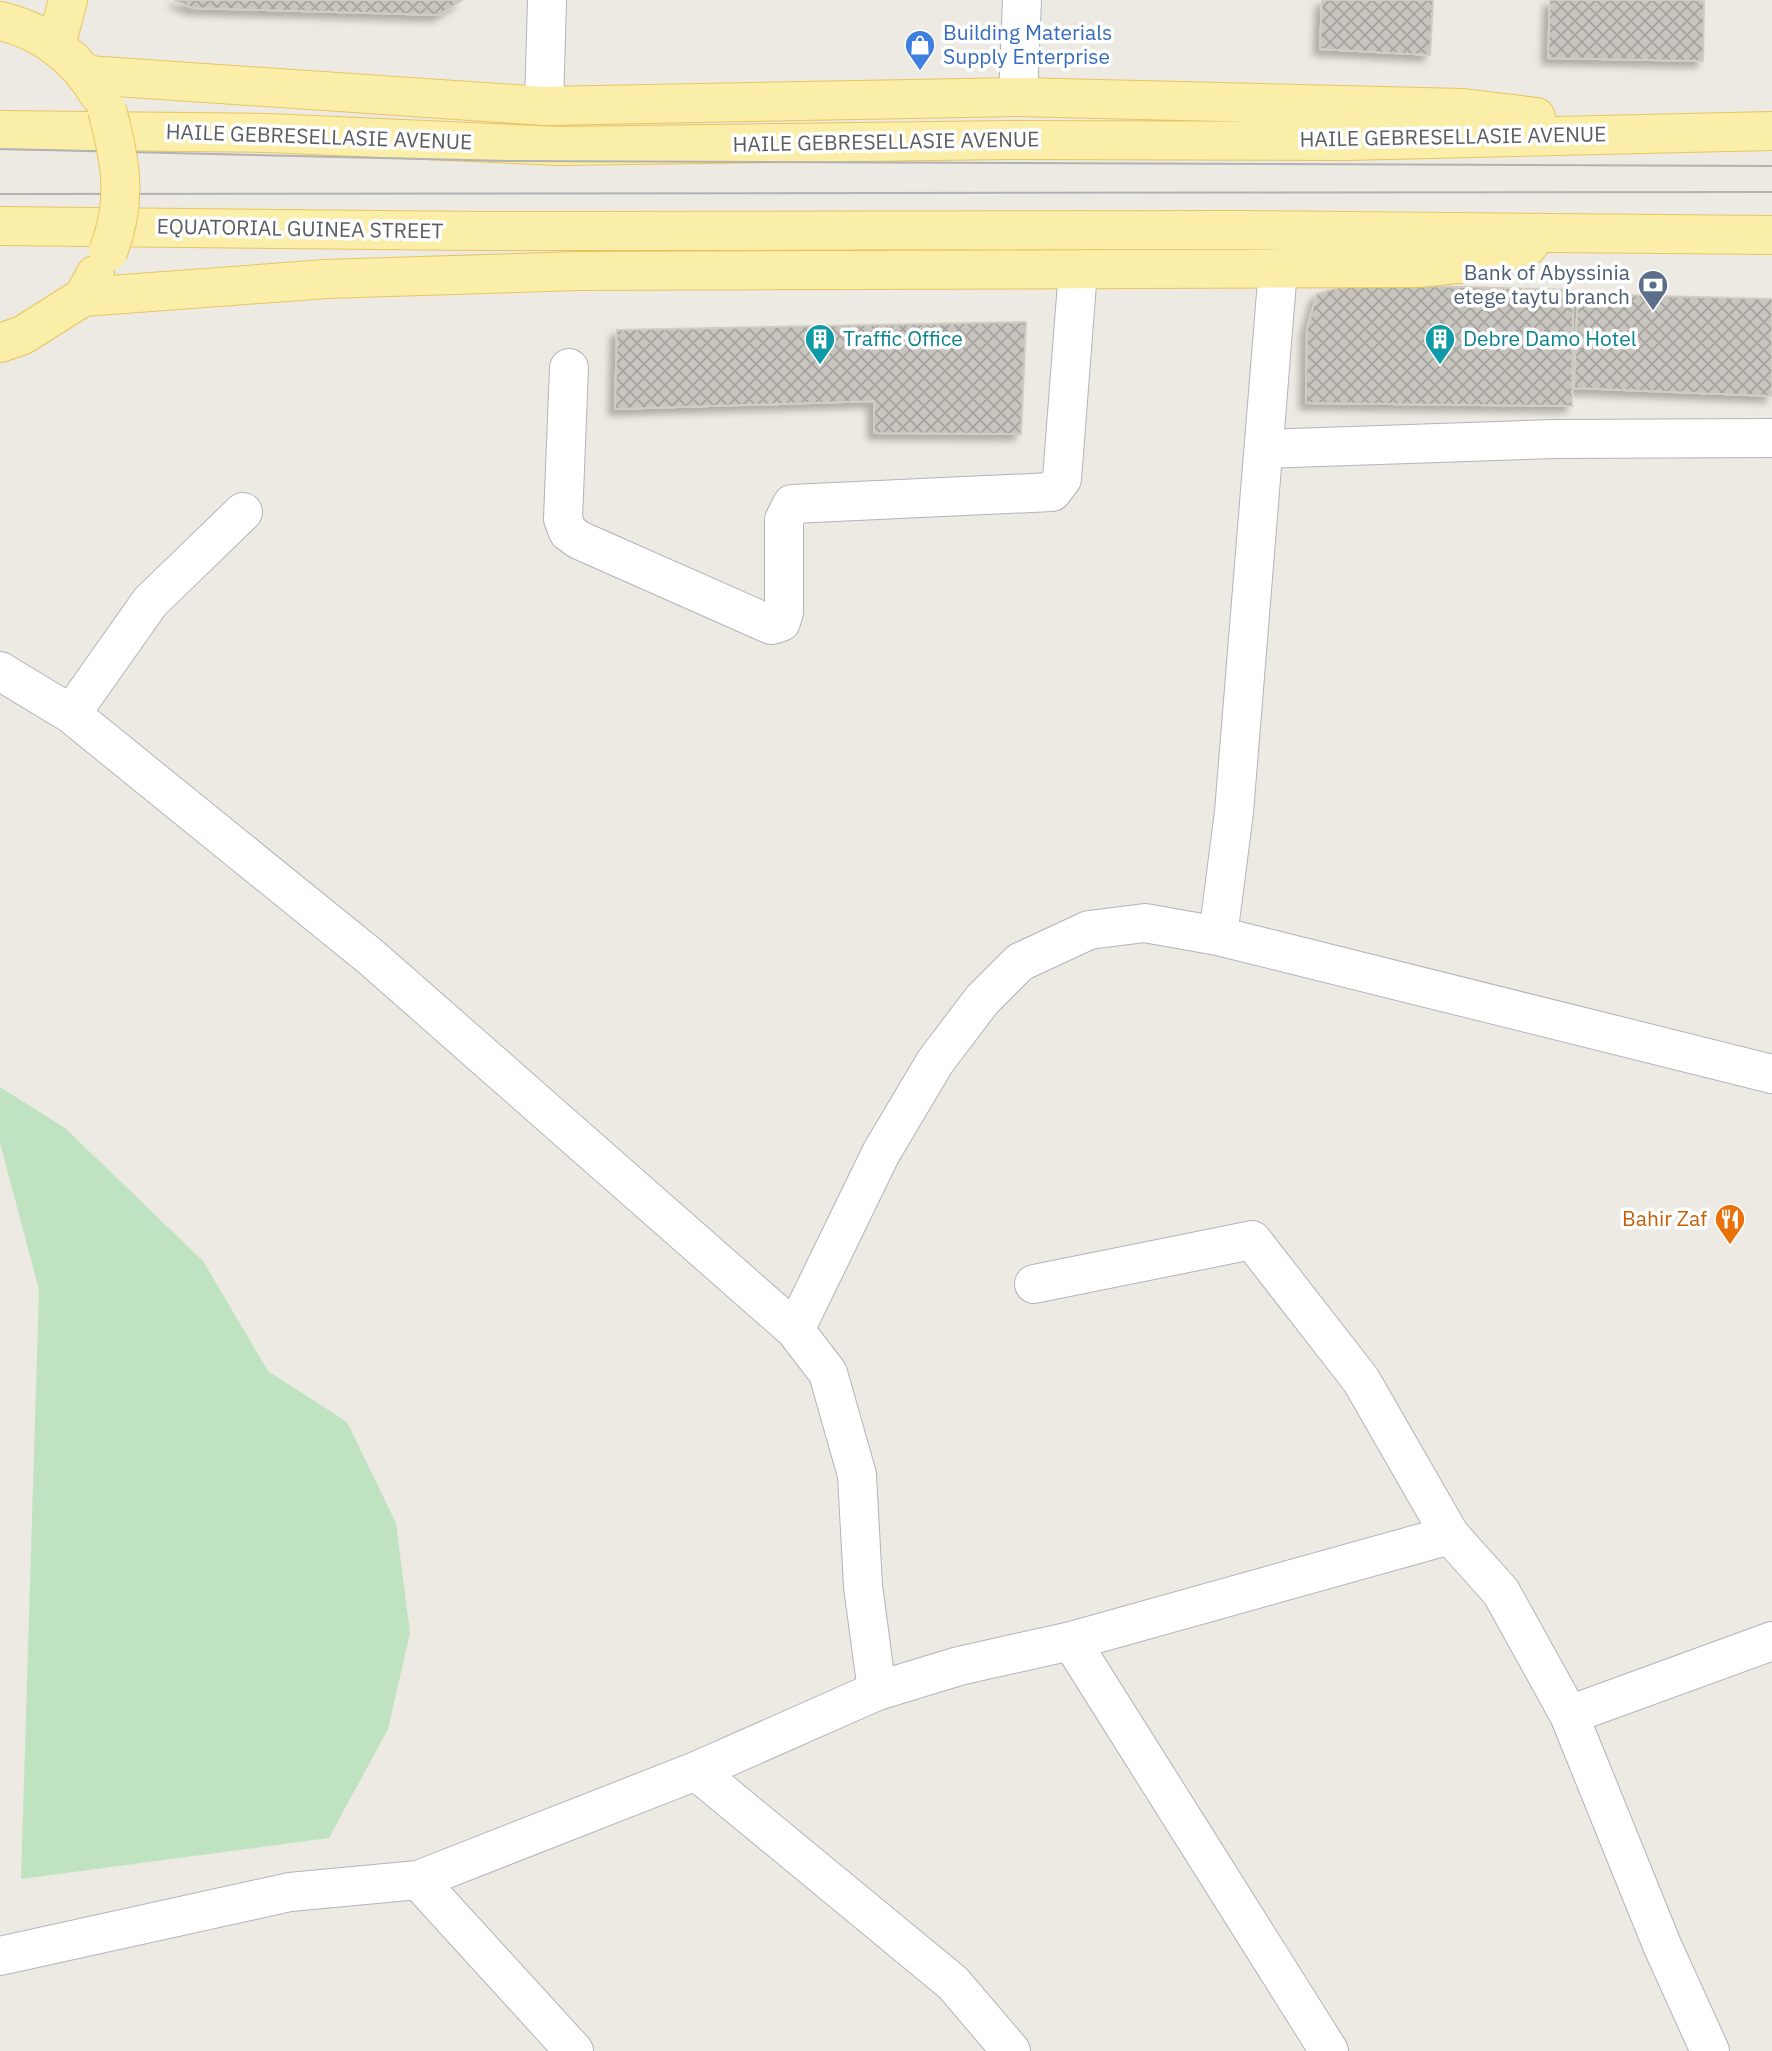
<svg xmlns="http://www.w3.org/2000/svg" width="1772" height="2051" viewBox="0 0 1772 2051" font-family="'IBM Plex Sans',sans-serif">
<defs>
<pattern id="building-cross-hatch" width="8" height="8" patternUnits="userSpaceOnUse" patternTransform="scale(1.75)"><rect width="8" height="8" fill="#c8c5bf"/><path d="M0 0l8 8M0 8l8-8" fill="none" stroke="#a5a39f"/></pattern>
<filter id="shadow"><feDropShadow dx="-6" dy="6" stdDeviation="3.5" flood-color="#0004"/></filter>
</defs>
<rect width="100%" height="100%" fill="#eceae2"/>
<path fill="#bfe3c0" d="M0,1087L65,1128L203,1261L268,1371L347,1422L396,1523L410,1633L388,1729L329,1838L21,1879L39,1290L0,1143Z"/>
<path fill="url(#building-cross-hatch)" stroke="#d1ccc1" stroke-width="2" filter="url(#shadow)" d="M174,0H462L439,15L193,8Z
M1322,0H1433L1430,55L1320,49Z
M1550,0H1704L1703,61L1548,58Z
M1352,284L1573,290L1572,406L1306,403L1307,329L1317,294Z
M1578,294L1772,299V396L1574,388Z
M1026,322L1021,434L874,433V401L615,409L617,330Z"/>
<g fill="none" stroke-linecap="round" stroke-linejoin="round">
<g stroke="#b2b4b9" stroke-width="40">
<path id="minor" d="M1018,97L1022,0
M544,106L547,0
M569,368L563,519L568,532L579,540L771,625L781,622L784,612V520L792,504L1052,492L1062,479L1078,270
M1264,449L1554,439L1772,438
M0,671L71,714L372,958L795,1330L828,1373L857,1475L863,1586L877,1691
M71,714L150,602L243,512
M1218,936L1234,812L1278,269
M1034,1284L1252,1240L1361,1380L1450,1535L1501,1592L1569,1715L1662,1945L1710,2051
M795,1330L881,1153L935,1062L982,1000L1020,962L1089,930L1145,923L1218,936L1772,1074
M1071,1641L1329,2051
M1569,1715L1772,1641
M696,1771L953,1983L1011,2051
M418,1880L574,2051
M0,1956L290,1892L418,1880L696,1771L877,1691L959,1666L1071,1641L1450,1535"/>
</g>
<g stroke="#e9c45e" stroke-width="40">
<path id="major" d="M0,21C42,30 78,58 99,95
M56,45L68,0
M87,75L544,106L1018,97L1463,108L1536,117
M0,130L268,133L559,146L1010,140L1345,141L1772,131
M0,226L482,231L1240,230L1772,235
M83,297L326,279L577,271L1419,268L1466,263L1529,245
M0,343L23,335L83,297L95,275"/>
</g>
<use href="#minor" stroke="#fff" stroke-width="38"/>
<use href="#major" stroke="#faeea9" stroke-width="38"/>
<path stroke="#b1b2b2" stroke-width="2" d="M0,149L508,161L1772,166
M0,194L1772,192"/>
<g stroke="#e9c45e" stroke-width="40" stroke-linecap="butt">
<path id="major-bridge" d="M107,110C121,162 128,201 108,252"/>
</g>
<use href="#major-bridge" stroke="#faeea9" stroke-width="38"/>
</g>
<defs>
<g id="shop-pin" transform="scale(1.575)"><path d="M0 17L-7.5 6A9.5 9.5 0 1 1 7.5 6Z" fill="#3f7fe0" stroke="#fff"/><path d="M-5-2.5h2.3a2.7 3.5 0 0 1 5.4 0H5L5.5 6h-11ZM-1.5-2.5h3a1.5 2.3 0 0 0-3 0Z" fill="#fff"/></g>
<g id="bank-pin" transform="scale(1.575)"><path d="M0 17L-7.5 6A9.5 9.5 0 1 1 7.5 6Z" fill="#5c6f8a" stroke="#fff"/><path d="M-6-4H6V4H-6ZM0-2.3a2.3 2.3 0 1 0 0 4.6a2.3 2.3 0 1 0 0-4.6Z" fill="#fff"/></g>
<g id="building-pin" transform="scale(1.575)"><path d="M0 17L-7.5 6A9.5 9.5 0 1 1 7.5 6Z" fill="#0f9aa8" stroke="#fff"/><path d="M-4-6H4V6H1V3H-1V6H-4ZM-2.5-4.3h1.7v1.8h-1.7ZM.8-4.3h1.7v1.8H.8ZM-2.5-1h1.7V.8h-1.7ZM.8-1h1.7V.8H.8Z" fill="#fff"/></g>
<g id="restaurant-pin" transform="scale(1.575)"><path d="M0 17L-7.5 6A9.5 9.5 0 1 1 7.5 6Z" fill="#e8710a" stroke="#fff"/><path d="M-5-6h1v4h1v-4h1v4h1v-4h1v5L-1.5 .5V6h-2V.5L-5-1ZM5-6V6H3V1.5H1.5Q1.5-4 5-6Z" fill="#fff"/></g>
</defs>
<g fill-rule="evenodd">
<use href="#shop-pin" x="920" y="45"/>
<use href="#bank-pin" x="1653" y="285"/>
<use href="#building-pin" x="820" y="339"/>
<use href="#building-pin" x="1440" y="339"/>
<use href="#restaurant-pin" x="1730" y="1219"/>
</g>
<g text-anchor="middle" stroke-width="7" stroke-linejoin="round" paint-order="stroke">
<g font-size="21" fill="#366cbe" stroke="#fff" text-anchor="start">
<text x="943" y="40">Building Materials<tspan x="943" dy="24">Supply Enterprise</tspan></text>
</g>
<g font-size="21" fill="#5a5e62" stroke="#fff">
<text transform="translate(319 137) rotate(2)" y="7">HAILE GEBRESELLASIE AVENUE</text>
<text transform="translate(1453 137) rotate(-1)" y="7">HAILE GEBRESELLASIE AVENUE</text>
<text transform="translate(886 142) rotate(-1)" y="7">HAILE GEBRESELLASIE AVENUE</text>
<text transform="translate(300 229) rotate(1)" y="7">EQUATORIAL GUINEA STREET</text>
</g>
<g font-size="21" fill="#4e5e75" stroke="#fff" text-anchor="end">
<text x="1630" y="280">Bank of Abyssinia<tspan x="1630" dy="24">etege taytu branch</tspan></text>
</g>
<g font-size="21" fill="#0d838f" stroke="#fff" text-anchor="start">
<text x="843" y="346">Traffic Office</text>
<text x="1463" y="346">Debre Damo Hotel</text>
</g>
<g font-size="21" fill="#c56008" stroke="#fff" text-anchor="end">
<text x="1707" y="1226">Bahir Zaf</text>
</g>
</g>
</svg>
